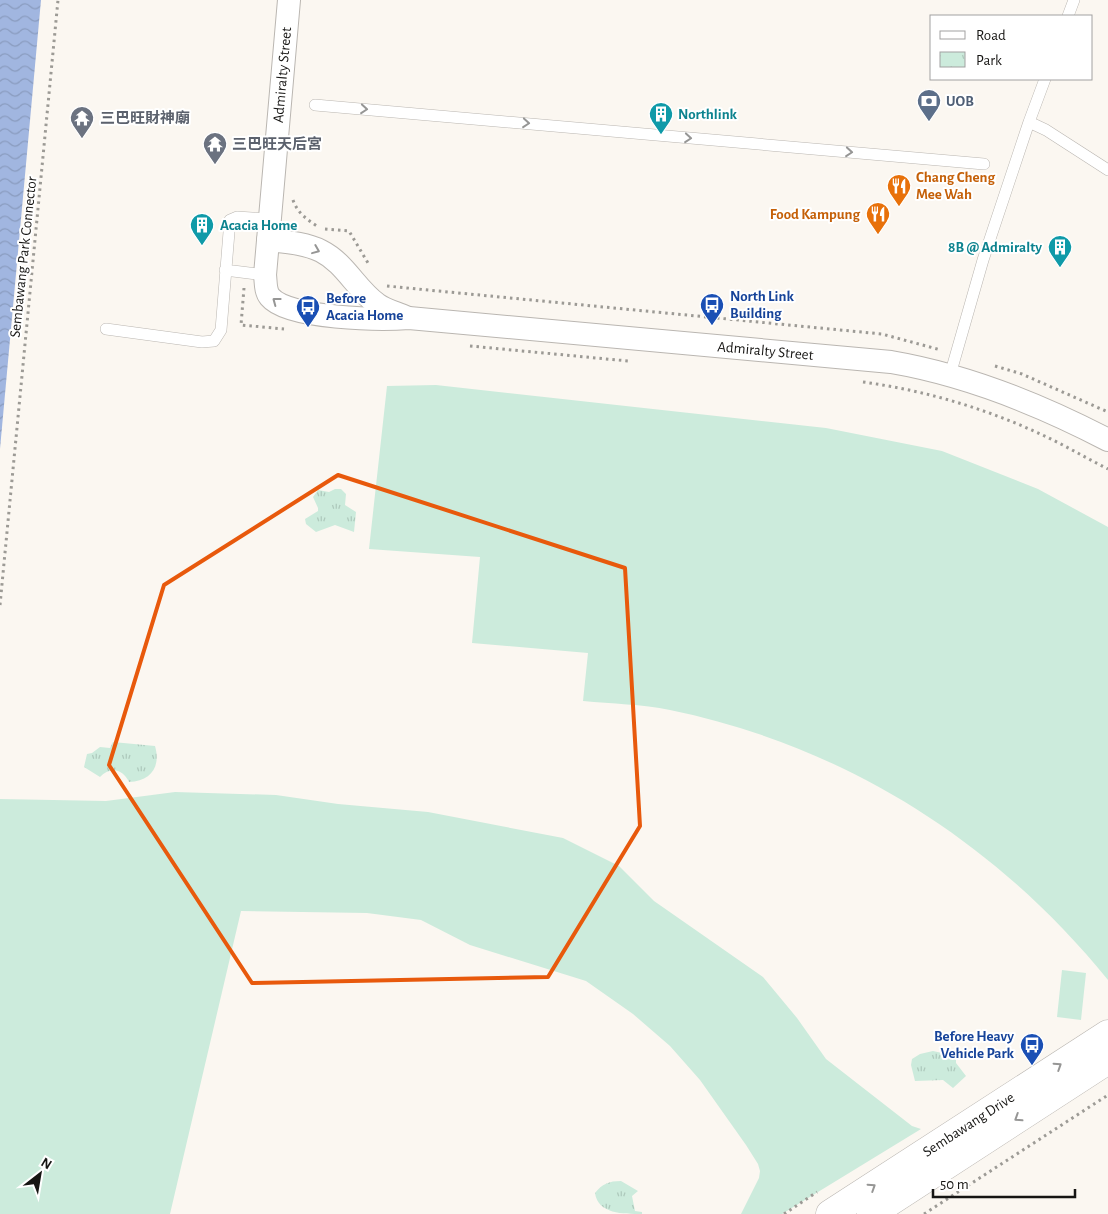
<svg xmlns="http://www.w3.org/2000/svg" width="1108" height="1214" viewBox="0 0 1108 1214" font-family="'Alegreya Sans','Noto Sans SC',sans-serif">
<defs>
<pattern id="park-tufts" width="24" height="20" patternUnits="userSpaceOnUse" patternTransform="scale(1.25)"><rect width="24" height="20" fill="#ccebdc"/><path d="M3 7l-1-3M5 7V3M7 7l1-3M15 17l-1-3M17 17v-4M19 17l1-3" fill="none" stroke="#aec9bc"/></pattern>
<pattern id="water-waves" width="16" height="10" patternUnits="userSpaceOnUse" patternTransform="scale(1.25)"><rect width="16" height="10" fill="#a1b6e0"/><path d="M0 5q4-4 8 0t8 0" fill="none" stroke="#8a9cbf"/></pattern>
</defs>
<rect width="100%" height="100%" fill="#fbf7f1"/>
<path fill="#ccebdc" d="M436,385L826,428L942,451L1038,489L1108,527V980C996,842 845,746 670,710C642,704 612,704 583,701L588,653L472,643L480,557L369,549L387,386Z
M175,792L276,795L338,804L428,812L563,838L619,866L654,901L763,977L797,1018L826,1059L912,1126L921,1129L782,1214H741L759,1178L760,1171L758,1164L746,1145L700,1080L670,1046L633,1014L586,981L470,945L421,920L367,913L241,911L170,1214H0V799L106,801Z
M1062,970L1086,973L1081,1020L1057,1017Z"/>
<path fill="url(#park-tufts)" d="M335,489H341L346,494L345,505L356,512L354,532L335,525L316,532L306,524L305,519L318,511V508L313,497L318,490L329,492Z
M113,742L155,746C161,767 151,781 129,782C123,769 110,766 100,777L84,767L87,754L92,753L100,747L110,748Z
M933,1051L956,1056V1063L966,1076L953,1088L943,1080L915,1081L911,1065L912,1059L920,1054Z
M621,1181L638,1191L632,1196L635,1211L642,1212V1214C623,1214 598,1214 595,1193C602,1184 609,1181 621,1181Z"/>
<path fill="url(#water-waves)" d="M0,0H41L0,449Z"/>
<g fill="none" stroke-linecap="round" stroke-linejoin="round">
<g stroke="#bab6b1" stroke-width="12">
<path id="service" d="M1068,16L1074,0
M315,105L984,164
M1029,122L1045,79
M225,270L265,275
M106,329L202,342L214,341L221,330L230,220L237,217L270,219
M950,375L983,260L1029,122L1046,130L1108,170"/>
</g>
<g stroke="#bab6b1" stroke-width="24">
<g id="minor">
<path id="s1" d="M289,0L265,275C266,282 265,291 270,297C288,319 381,320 409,318L891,362C967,375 1039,404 1108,440"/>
<path d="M268,240C286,242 305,243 321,251C345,263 356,289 377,304C385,310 397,313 406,317"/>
</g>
</g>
<g stroke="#bab6b1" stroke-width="29">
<g id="secondary">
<path id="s2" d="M830,1214L1108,1034"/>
<path d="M871,1214L1108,1060"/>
</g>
</g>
<path stroke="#9c9a95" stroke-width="3" stroke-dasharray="2.5 4" stroke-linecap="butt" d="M293,200C297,212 306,219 317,226
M325,229L349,231L368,263
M387,286L882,334L941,350
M244,288L241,325L284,329
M470,346L628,361
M995,366L1022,374L1108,412
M863,382C922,390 981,407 1036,432C1061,443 1084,457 1108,469
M0,605L58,0
M784,1214L817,1192
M924,1214L1108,1095"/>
<use href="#service" stroke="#fff" stroke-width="11"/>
<use href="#minor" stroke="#fff" stroke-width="22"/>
<use href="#secondary" stroke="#fff" stroke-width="28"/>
</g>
<defs><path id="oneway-chevron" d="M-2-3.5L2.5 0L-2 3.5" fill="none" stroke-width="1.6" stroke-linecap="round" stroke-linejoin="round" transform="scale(1.25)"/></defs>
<g stroke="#969695">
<use href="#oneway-chevron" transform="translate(364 109) rotate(5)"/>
<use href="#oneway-chevron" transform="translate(526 123) rotate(5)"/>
<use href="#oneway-chevron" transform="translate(688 138) rotate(5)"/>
<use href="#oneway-chevron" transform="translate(849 152) rotate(5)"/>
<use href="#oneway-chevron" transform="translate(316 250) rotate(22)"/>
<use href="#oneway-chevron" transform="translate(276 301) rotate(-143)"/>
<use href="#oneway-chevron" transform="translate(1058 1066) rotate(-33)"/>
<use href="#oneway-chevron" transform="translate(1018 1118) rotate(147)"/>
<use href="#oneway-chevron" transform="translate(872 1187) rotate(-33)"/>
</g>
<path fill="none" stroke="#e8590c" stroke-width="4" stroke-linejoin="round" d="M338,475L625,568L640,826L548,977L252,983L109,765L164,585Z"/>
<defs>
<g id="bank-pin" transform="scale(1.25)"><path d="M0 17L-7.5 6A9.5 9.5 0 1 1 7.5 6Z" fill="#5c6f8a" stroke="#fff"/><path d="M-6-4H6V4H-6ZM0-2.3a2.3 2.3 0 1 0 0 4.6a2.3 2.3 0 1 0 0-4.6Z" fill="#fff"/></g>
<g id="building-pin" transform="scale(1.25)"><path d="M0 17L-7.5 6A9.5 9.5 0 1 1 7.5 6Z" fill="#0f9aa8" stroke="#fff"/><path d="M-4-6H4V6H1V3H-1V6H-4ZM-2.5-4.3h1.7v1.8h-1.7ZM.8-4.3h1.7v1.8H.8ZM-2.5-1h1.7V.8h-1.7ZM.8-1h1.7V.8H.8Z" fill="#fff"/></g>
<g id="temple-pin" transform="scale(1.25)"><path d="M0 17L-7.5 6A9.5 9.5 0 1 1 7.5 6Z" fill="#6b7280" stroke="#fff"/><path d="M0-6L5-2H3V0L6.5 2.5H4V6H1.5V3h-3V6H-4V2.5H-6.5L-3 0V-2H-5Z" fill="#fff"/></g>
<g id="restaurant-pin" transform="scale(1.25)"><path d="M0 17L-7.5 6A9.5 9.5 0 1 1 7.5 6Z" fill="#e8710a" stroke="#fff"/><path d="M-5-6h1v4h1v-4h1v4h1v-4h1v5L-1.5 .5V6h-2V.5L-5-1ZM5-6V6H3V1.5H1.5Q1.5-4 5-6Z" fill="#fff"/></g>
<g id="bus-pin" transform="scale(1.25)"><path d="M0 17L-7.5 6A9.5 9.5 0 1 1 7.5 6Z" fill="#1a4fb4" stroke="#fff"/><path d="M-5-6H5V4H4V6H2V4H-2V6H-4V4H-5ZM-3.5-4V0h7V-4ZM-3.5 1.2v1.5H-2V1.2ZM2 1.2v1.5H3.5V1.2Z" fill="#fff"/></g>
</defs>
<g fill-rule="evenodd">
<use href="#bank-pin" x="929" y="101"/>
<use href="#building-pin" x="661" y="114"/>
<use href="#temple-pin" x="82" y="118"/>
<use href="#temple-pin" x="215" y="144"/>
<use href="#restaurant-pin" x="899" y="186"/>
<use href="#restaurant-pin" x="878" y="214"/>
<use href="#building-pin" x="202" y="225"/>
<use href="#building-pin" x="1060" y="247"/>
<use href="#bus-pin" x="712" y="305"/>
<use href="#bus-pin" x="308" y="307"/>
<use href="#bus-pin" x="1032" y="1045"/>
</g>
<g text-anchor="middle" stroke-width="4" stroke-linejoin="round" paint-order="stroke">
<g font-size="15" fill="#161513" stroke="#fff">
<text transform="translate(282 75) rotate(-85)" y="5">Admiralty Street</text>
<text transform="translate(23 257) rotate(-84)" y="5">Sembawang Park Connector</text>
<text dy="5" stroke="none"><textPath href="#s1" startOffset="800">Admiralty Street</textPath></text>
<text dy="5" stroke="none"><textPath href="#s2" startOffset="165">Sembawang Drive</textPath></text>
</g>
<g font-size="15" font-weight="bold" fill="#4e5e75" stroke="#fff" text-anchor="start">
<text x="946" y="106">UOB</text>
</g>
<g font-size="15" font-weight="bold" fill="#0d838f" stroke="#fff" text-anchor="start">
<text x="678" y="119">Northlink</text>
<text x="220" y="230">Acacia Home</text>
<text x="1042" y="252" text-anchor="end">8B @ Admiralty</text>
</g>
<g font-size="15" font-weight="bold" fill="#5b616d" stroke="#fff" text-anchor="start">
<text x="100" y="123">三巴旺財神廟</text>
<text x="232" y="149">三巴旺天后宮</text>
</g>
<g font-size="15" font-weight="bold" fill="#c56008" stroke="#fff" text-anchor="start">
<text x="916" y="182">Chang Cheng<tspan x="916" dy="17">Mee Wah</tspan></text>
<text x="860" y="219" text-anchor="end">Food Kampung</text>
</g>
<g font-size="15" font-weight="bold" fill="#164399" stroke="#fff" text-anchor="start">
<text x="730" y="301">North Link<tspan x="730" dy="17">Building</tspan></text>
<text x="326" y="303">Before<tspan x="326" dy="17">Acacia Home</tspan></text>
<text x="1014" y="1041" text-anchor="end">Before Heavy<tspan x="1014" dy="17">Vehicle Park</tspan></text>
</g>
</g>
<rect x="930" y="15" width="162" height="65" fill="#ffffff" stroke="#a2a1a1"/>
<rect x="940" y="31" width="25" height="8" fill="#ffffff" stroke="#a2a1a1"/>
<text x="976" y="40" font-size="15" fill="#161513">Road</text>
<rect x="940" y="52" width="25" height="15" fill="url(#park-tufts)" stroke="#a2a1a1"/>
<text x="976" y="65" font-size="15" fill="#161513">Park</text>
<g transform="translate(40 1174) rotate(31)" stroke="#ffffff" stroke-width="4" paint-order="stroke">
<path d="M0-4L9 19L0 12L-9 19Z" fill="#161513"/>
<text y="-8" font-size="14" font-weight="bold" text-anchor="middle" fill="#161513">N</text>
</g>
<path d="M933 1189v8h142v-8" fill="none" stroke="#161513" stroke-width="2.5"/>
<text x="940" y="1189" font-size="15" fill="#161513" stroke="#ffffff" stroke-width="4" paint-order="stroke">50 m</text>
</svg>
